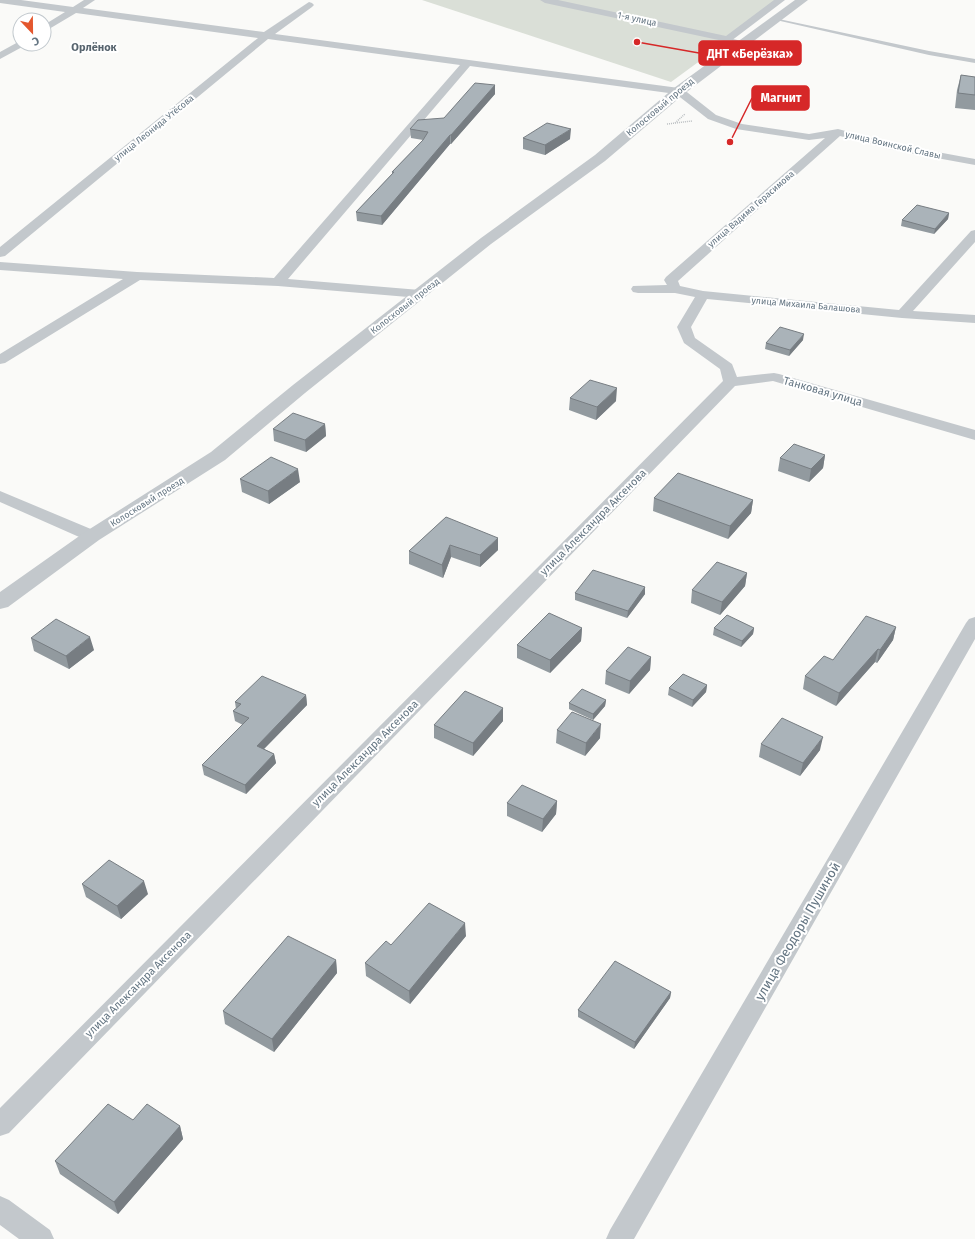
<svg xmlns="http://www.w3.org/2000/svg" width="975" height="1239" viewBox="0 0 975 1239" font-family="'Fira Sans',sans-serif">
<rect width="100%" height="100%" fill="#fafaf8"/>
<path fill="#dadfd7" d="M422,0H783L671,82Z"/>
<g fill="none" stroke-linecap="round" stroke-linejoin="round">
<path stroke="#bbbfc2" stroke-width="1.5" stroke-dasharray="1 1" stroke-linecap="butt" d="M675,123L685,114
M667,124L692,121"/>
<path fill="#c3c8cc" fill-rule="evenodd" d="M774,18L929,51L975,59V63L929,55L776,20H774Z
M728,38L747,42L745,43L726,40V39Z"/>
<path fill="#c3c8cc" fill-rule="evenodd" d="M0,0H21L73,7L84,0H95L83,8L264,32L309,2L312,3L314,5L312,7L275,34L679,88L683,89L716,115L742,124L809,134L838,129L894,144L975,159V165L893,150L840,136L678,281L680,286L703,291L899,310L971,231L975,230V242L913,311L975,315V323L902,318L707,299L691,327L695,338L732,364L737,377L774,373L779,374L975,430V440L773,381L735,386L9,1133L0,1136V1108L723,381L720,369L684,343L677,327L695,297L675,293H638L633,292L631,289L633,286L667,285L664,280L666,277L825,138L809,140L736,129L708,119L676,94L470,66L288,279L420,290L425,291L427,294L425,297L420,298L278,286L140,280L5,363L0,364V354L123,279L0,270V262L137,272L274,278L460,65L268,39L5,256L0,257V247L258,38L76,13L44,32V25L65,12L0,3Z
M540,0H558L726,36L774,0H785L731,41L728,42L545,3Z
M20,41V44H25L24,46L0,59V52Z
M0,491L98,532L100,536L98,540L92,541L86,540L0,502Z
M975,617V639L634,1239H606L610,1230L966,623L969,619Z
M0,1196L9,1200L50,1230L54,1239H19L0,1225Z"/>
<path fill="#c3c8cc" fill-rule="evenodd" d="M795,0H808L684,94L605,161L491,244L305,393L225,460L99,540L8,607L0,609V592L85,532L211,452L293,385L481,238L595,155L674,88Z"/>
</g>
<path fill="#929a9f" d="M961,75L975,77V110L955,108L957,90Z
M495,85V94L451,144H450L382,225L357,221L356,212L392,174V172L423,140L411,138L410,129L444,118Z
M523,138L570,139L545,155L523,149Z
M949,213L948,219L934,234L901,226L902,220Z
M803,340L789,356L765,349L766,343Z
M570,398L616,401L596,420L569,410Z
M325,424L326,436L306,452L274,441L273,429Z
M825,455L823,468L809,482L778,471L780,458Z
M240,479L300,482L269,504L242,492Z
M654,498L753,500L751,513L728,539L653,511Z
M446,517L498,550L480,567L451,557L443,578L409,564V551Z
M747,573L745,586L720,615L691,603L692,590Z
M645,587V594L627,618L575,600V593Z
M896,627L893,640L877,663L875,662L836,706L803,689L805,676L833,660Z
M582,628L581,641L550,673L517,658V645Z
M714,628H754L753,634L741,647L713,635Z
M31,638L94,650L69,669L34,651Z
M651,657L650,670L629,694L605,684L606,671Z
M707,685L706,692L692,707L668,695L669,688Z
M306,695L307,705L264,749L274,754L276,763L246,794L204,775L202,765L243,725L235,721L233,711L236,709L235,702Z
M606,700L605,706L593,720L569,709V703Z
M503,708V721L473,756L434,738V725Z
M557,730L600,738L585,756L556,743Z
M761,744L820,750L800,776L759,757Z
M557,801L556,814L542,832L507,816V803Z
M82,884L148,894L121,919L86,897Z
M466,936L410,1004L366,976L365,963L391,945Z
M336,960L337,973L274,1052L225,1024L223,1011Z
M671,992L670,998L634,1049L578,1017V1010Z
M133,1120L180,1126L183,1139L118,1214L60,1174L55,1161Z"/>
<path fill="#777d82" d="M495,85V94L451,144V135Z
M571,129L570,139L545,155V145Z
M450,135V144L382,225L381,216Z
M949,213L948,219L934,234L935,229Z
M804,334L803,340L789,356L790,350Z
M617,388L616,401L596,420L597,407Z
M325,424L326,436L306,452L305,440Z
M825,455L823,468L809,482L811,469Z
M298,469L300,482L269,504L268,491Z
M753,500L751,513L728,539L730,526Z
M498,538V550L480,567V555Z
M450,545L451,557L443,578L442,565Z
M747,573L745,586L720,615L722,602Z
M645,587V594L627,618L628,611Z
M896,627L893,640L877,663L880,650Z
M582,628L581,641L550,673V660Z
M754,628L753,634L741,647L742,641Z
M90,637L94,650L69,669L66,656Z
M878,649L875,662L836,706L839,693Z
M651,657L650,670L629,694L630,681Z
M707,685L706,692L692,707L693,700Z
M306,695L307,705L258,755L257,746Z
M606,700L605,706L593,720V714Z
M503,708V721L473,756V743Z
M601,724L600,738L585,756L586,743Z
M823,737L820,750L800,776L803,763Z
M274,754L276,763L246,794L245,785Z
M557,801L556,814L542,832L543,819Z
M144,881L148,894L121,919L117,906Z
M465,923L466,936L410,1004L409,991Z
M336,960L337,973L274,1052L272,1039Z
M671,992L670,998L634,1049L635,1042Z
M180,1126L183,1139L118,1214L114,1202Z"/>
<path fill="#aab3b9" stroke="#777d82" d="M961,75L975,77V95L958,93Z
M475,83L495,85L451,135H450L381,216L356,212L394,172H392L423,140L428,132L410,129L418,120L444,118Z
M547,123L571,129L545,145L523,138Z
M917,205L949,213L935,229L902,220Z
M780,327L804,334L790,350L766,343Z
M590,380L617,388L597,407L570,398Z
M293,413L325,424L305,440L273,429Z
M794,444L825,455L811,469L780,458Z
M271,457L298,469L268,491L240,479Z
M678,473L753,500L730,526L654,498Z
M446,517L498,538L480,555L450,545L442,565L409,551Z
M717,562L747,573L722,602L692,590Z
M593,570L645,587L628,611L575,593Z
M549,613L582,628L550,660L517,645Z
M727,615L754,628L742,641L714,628Z
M866,616L896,627L880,650L878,649L839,693L805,676L824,656L833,660Z
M56,619L90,637L66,656L31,638Z
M628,647L651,657L630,681L606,671Z
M683,674L707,685L693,700L669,688Z
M262,676L306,695L257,746L274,754L245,785L202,765L249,718L233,711L241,704L235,702Z
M582,689L606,700L593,714L569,703Z
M465,691L503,708L473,743L434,725Z
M572,712L601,724L586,743L557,730Z
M782,718L823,737L803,763L761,744Z
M522,785L557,801L543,819L507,803Z
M109,860L144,881L117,906L82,884Z
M429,903L465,923L409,991L365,963L386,941L391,945Z
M288,936L336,960L272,1039L223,1011Z
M615,961L671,992L635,1042L578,1010Z
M108,1104L133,1120L147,1104L180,1126L114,1202L55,1161Z"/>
<g text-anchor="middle" stroke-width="4" stroke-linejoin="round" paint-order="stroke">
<g font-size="9" fill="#657683" stroke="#fff">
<text transform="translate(637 19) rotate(12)" y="3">1-я улица</text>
<text transform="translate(660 107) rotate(-40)" y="3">Колосковый проезд</text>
<text transform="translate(154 128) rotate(-39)" y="3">улица Леонида Утёсова</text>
<text transform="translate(893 145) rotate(13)" y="3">улица Воинской Славы</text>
<text transform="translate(751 209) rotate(-41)" y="3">улица Вадима Герасимова</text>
<text transform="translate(806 305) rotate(5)" y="3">улица Михаила Балашова</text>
<text transform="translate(405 306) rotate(-38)" y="3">Колосковый проезд</text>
<text transform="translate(147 502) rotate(-32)" y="3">Колосковый проезд</text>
</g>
<g font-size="11" font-weight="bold" fill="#57646e" stroke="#fff">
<text x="94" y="51">Орлёнок</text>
</g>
<g font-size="11" fill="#657683" stroke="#fff">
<text transform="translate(823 391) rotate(16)" y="4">Танковая улица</text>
<text transform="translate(593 522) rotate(-45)" y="4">улица Александра Аксенова</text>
<text transform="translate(365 753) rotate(-45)" y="4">улица Александра Аксенова</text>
<text transform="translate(138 984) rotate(-45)" y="4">улица Александра Аксенова</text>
</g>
<g font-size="13" fill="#657683" stroke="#fff">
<text transform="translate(797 931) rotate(-60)" y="5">улица Феодоры Пушиной</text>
</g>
</g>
<path fill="none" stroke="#d62828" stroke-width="1.5" d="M637 42L699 53M730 142L752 98"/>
<g fill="#d62828" stroke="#fff" stroke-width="1.5">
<circle cx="637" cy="42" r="4"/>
<circle cx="730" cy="142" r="4"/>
</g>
<g fill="#d62828" stroke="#d62828" stroke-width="1.5">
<rect x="699" y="41" width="102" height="24" rx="4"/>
<rect x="752" y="86" width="57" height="24" rx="4"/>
</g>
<g font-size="12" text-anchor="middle" font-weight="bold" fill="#fff">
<text x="750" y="58">ДНТ «Берёзка»</text>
<text x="781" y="102">Магнит</text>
</g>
<g transform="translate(32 32) rotate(158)"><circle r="19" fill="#ffffff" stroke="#c1c8cd"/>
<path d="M0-3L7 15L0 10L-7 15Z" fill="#e4572e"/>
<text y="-6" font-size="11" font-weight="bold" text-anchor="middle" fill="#657683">С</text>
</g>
</svg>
